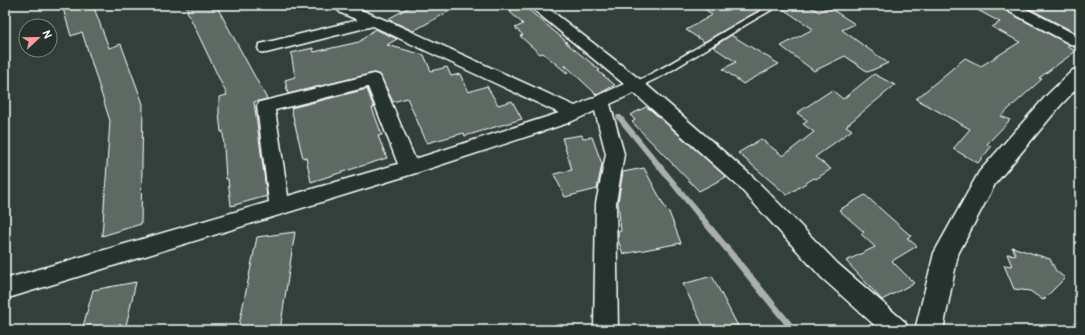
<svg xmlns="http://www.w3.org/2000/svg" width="1085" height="335" viewBox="0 0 1085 335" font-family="Pangolin,sans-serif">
<rect width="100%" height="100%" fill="#333f3a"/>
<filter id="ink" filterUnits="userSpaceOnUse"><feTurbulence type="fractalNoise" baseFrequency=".025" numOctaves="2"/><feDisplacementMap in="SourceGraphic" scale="8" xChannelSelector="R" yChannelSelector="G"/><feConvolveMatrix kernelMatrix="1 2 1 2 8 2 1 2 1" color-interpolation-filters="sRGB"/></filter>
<g filter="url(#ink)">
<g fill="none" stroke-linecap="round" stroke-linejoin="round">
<path fill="#abb0ae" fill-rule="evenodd" d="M617,115H621L798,330H789L617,119L616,117Z"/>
</g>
<path fill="#5f6964" stroke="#fff" d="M62,5H93L109,48L121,44L143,104L141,224L102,236L110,121L82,32L71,36Z
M186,5H216L267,99L254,102L267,196L231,206L228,179H226L223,131L221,132L219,114V97L227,95L187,11L188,10Z
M413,5H461L413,31L388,19Z
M516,5H523L567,42H565L600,70L598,71L615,85L597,95L565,65L568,74L543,53L540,54L520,36L523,35L515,28L523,24L510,12Z
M700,5H769L704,42L686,30L712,15Z
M781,5H808L819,12L828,7L855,24L842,30L888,63L868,72L845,56L814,71L781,46L813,29L780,7Z
M968,5H1000L1002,9L1070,45L1067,47L1076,51L1039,78L1042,79L1001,116L1010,120L987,144L991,147L978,163L953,149L970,129L916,99L965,58L981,66L1020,42L992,27L1000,22Z
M1022,5H1064L1070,8L1080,5V35Z
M375,29L397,39L387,45L424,55L431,71L447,67L451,76L460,74L468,92L487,86L498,105L512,101L522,119L465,136L464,133L427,143L407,98L393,102L380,75L374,73L288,94L285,80L295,77L291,53L313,48L314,52L359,42Z
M731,35L779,64L743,84L723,69L736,62L713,47Z
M874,74L895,85L846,126L852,130L815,157L831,169L816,179L814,178L787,195L738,153L761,139L783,156L814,132L803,124L808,121L797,113L832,90L843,99Z
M367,89L374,108H372L382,135L378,136L387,158L311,182L306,157L303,158L291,108Z
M646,107L651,110L726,177L699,191L632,122L635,120L630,115Z
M582,135L583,138L592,137L602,164L597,189L565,197L554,174L572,170L562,138Z
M644,168L666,209L669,212L681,243L623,254L618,240V232L621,231L618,202L623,172Z
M865,195L911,236L907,238L917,246L892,261L914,283L882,300L846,261L875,247L861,234L864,232L839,210Z
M295,232L280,330H238L257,237Z
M1012,247L1050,259L1056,271L1065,278L1043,300L1030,291L1014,289L1004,265L1012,266L1007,254L1016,255Z
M712,276L740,330H705L683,284Z
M136,282L125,330H82L93,290Z"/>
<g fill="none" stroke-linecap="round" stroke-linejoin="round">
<g stroke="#fff" stroke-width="3">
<path id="service" d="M772,5H780L747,24L664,75L639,87H633L632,85L633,83C681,60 724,29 772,5Z"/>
</g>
<g stroke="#fff" stroke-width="3">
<path id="minor" d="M332,5H349L397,25L575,106L624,84L528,5H544L642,81L753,177L838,264L905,322L909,330H880L822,278L739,187L634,93L610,104L624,154L616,203L618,330H594L596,203L606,154L595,111L568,123L416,173L5,299V279L269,202L257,106L260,102L374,74L380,76L415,159L559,113L373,26L266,53L260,52L258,48L260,44L358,20L341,13ZM368,87L398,164L288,196L275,110Z
M1001,5H1019L1080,37V48L1074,46L1003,8Z"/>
</g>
<g stroke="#fff" stroke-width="3">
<path id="tertiary" d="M1080,68V85L1060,106L995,184L958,254L943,330H915L934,253L979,172L1046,96L1073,70Z"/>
</g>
<use href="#service" fill="#26332d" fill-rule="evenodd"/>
<use href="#minor" fill="#26332d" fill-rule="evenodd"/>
<use href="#tertiary" fill="#26332d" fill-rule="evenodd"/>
</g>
</g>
<rect width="1085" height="335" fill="none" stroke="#26332d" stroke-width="20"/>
<rect x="10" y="10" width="1065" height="315" fill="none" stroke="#fff" stroke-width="1.5" filter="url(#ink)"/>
<g transform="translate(38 38) rotate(68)"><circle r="19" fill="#26332d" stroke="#7d8581"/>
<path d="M0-3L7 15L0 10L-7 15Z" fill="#ff9aa2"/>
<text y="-6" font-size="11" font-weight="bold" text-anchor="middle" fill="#ffffff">N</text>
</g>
</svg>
